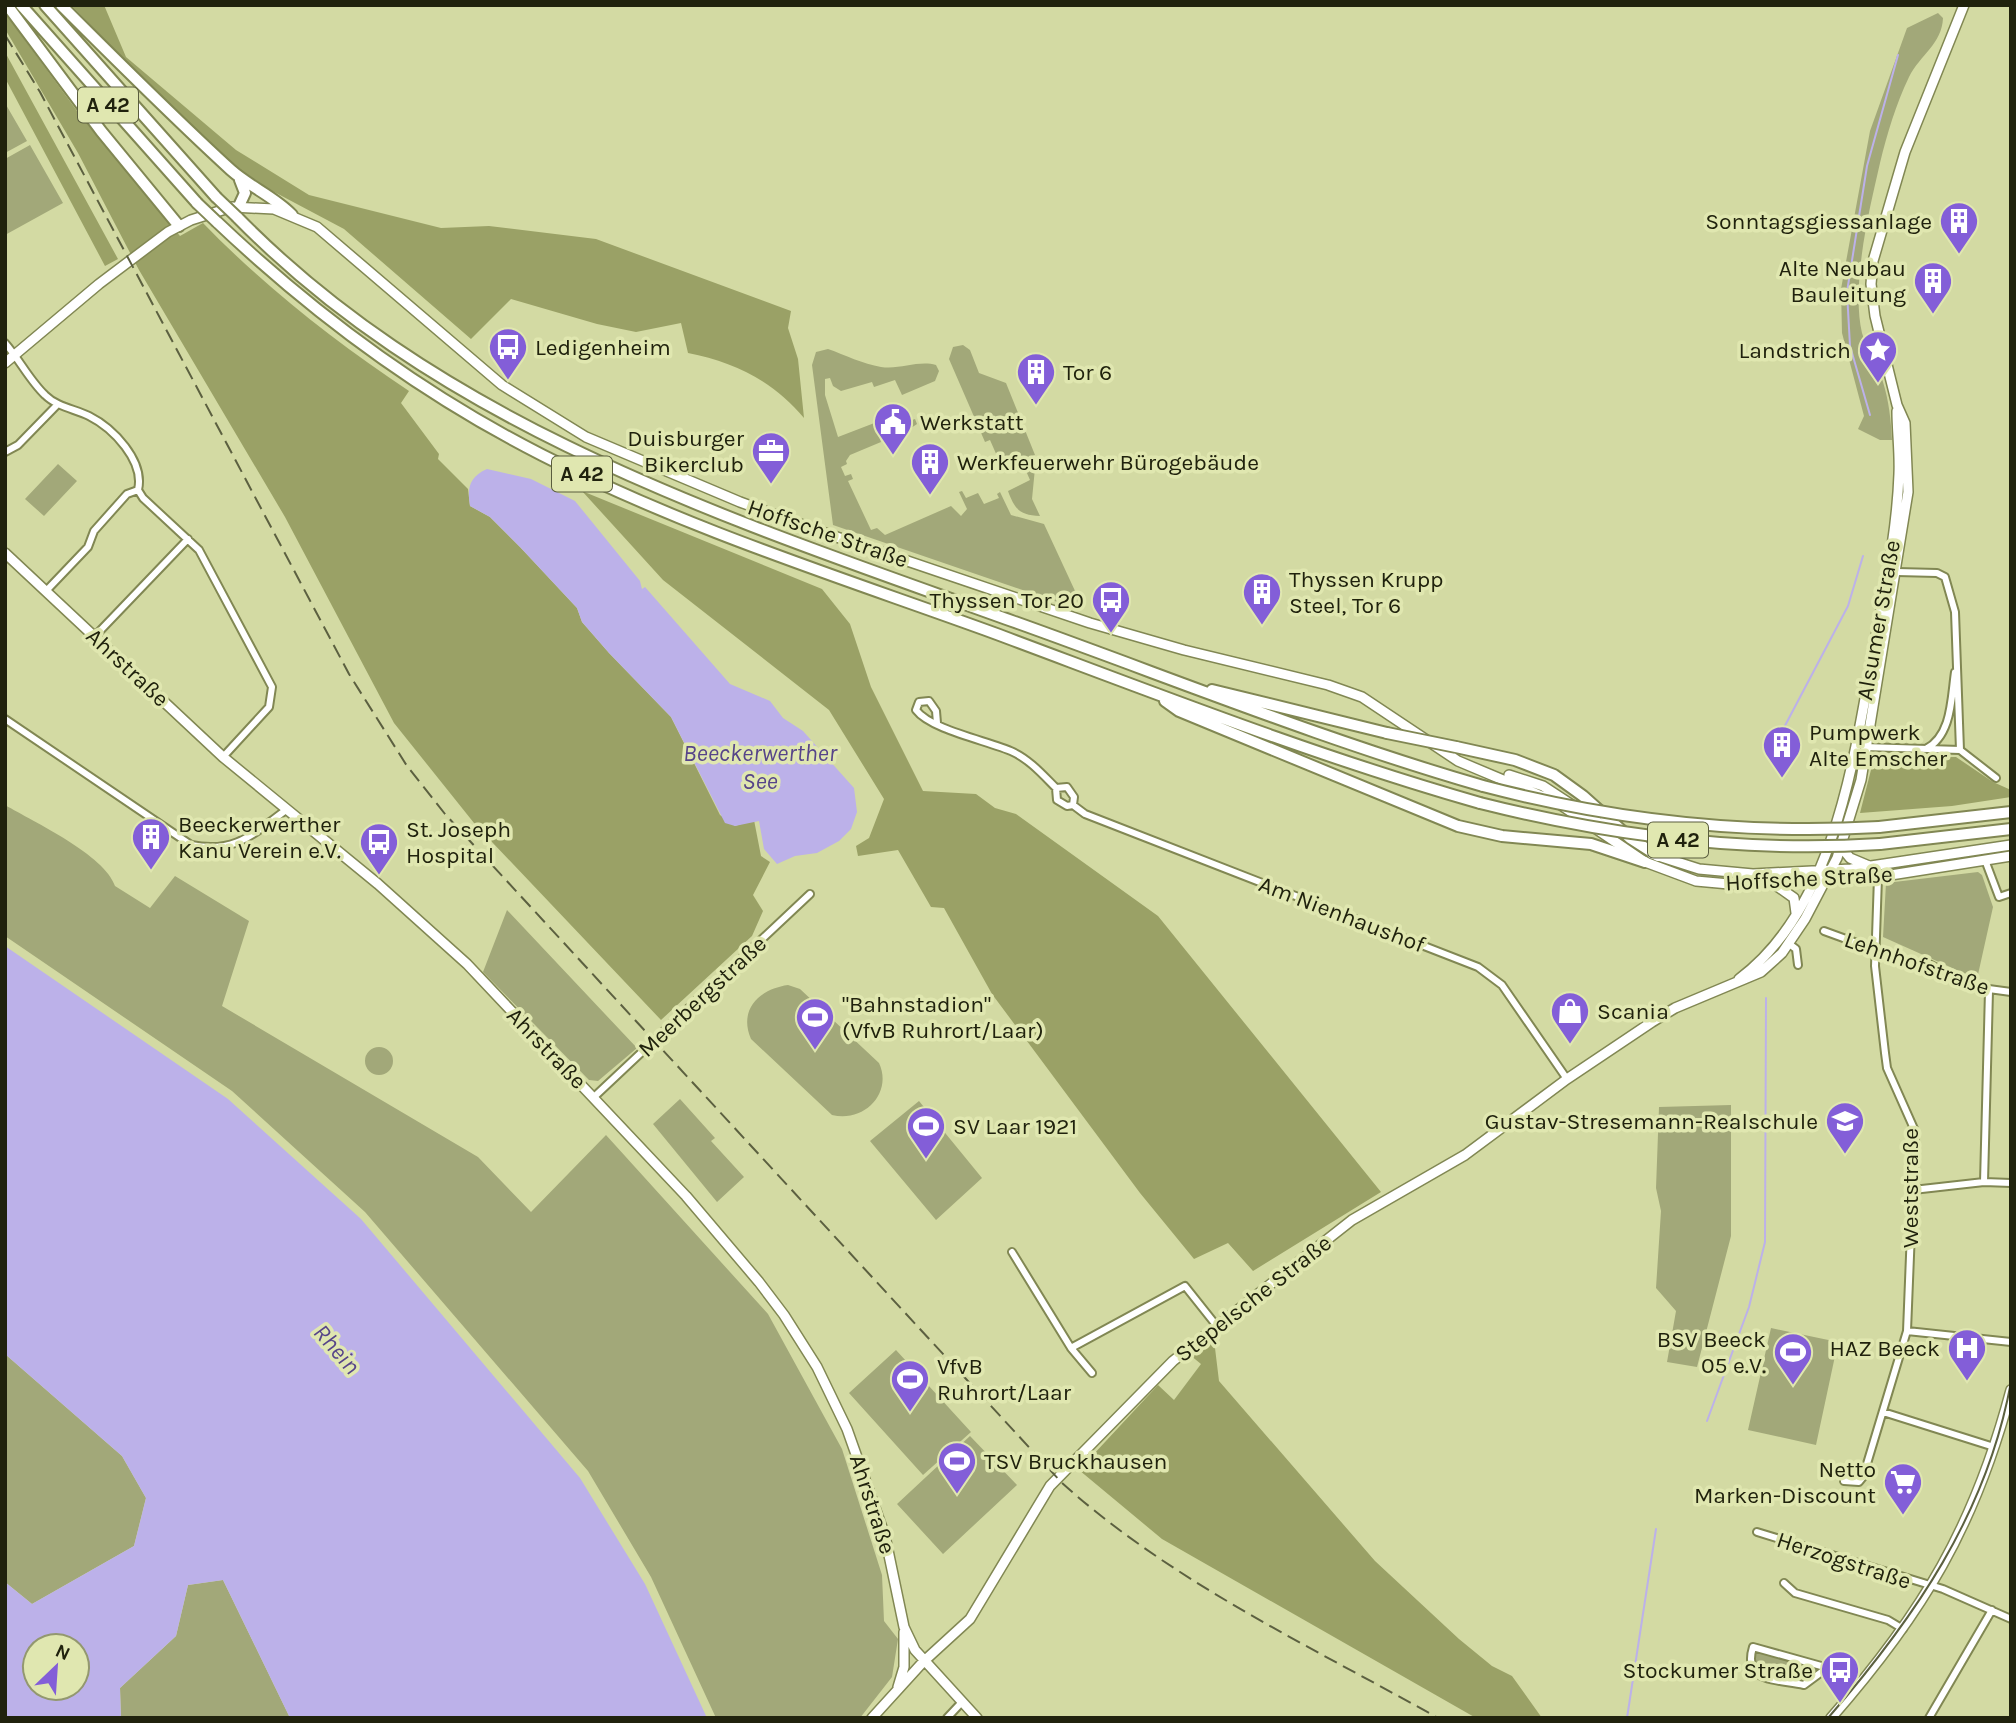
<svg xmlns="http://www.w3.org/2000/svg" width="2016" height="1723" viewBox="0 0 2016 1723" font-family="Karla,sans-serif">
<rect width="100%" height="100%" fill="#d3daa3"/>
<path fill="#a2a879" d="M1938,13L1943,18C1942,44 1920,55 1909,77C1896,104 1887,134 1880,163C1869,211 1851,285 1862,333C1867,351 1878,365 1883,382C1889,401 1891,421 1892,440H1880L1858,429L1864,416L1842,333L1841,289L1870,131L1907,28Z
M5,103L27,141L5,153Z
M30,145L63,203L5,235V159Z
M963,345L970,350L979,373L1006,383L1035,455L998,471L997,468L1001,465L990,440L985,442L949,359L953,347Z
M828,349C845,355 863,364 881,367C900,370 918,360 936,365L939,371L935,381L902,395L895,380L874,387L872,382L841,391L833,386L830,378L825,379V395L838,437L903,412L907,422L915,419L917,424L908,430L897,425L878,433L881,442L850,455L846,461L847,464L841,467L845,476L851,474L853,479L848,481L871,530L877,528L885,535L951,506L961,516L967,509L959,492L962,491L966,498L978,493L984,504L999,498L997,494L1000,492L1011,515L1044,524L1082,606L1081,610L833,525L812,365L816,352Z
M1036,458L1032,499L1040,516C1020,515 1015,510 1008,491L1030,480L1023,464Z
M58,464L77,481L44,516L25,499Z
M5,805C34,822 105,855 115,886L150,908L175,876L249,921L222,1006L478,1157L531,1212L606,1135L768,1314L842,1449L882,1575L884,1621L898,1639L892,1677L860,1718H716L651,1577L588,1471L365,1212L232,1091L5,936Z
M1978,872L1982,875L1993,907L1977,979L1883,937L1886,883Z
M507,910L637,1048L598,1081L589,1080L483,972Z
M788,985L800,989L879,1063C893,1093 864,1123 832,1115L751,1039C738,1009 760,989 788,985Z
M365 1061a14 14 0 1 1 28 0a14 14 0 1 1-28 0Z
M680,1099L715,1138L711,1141L744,1177L717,1202L653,1124Z
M919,1101L982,1178L936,1220L870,1141Z
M1731,1105V1236L1697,1367L1667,1362L1676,1311L1656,1288L1661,1211L1656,1188L1659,1107Z
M1771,1328L1838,1342L1816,1445L1748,1430Z
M896,1350L971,1432L923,1475L849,1393Z
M5,1354L122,1456L146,1498L134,1546L32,1604L5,1582Z
M970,1436L1017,1485L943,1554L897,1504Z
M223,1580L290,1718H121L120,1688L176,1636L188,1585Z
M1756,1652L1821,1668L1800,1680L1758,1669L1753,1661Z"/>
<path fill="#9aa166" d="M71,5H104L126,57L236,150L309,195L441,228L489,226L596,239L791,311L788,328L798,359L804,418C773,381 734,362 688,353L681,323L636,332L597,324L511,299L471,339L344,229L248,178L168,105Z
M5,13L77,111L180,236L203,223C263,285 335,342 409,391L401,403L439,454L438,459L468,489L470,506L490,517L520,547L577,608L582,622L609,653L671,717L720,815L735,826L754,820L761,856L770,862L753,895L763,911L752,936L661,1020L474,823L394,723L285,517L139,270L78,153L5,29Z
M5,52L118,259L105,266L5,78Z
M582,491L822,589L850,624L871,687L923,791L976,794L995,808L1016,814L1158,916L1381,1192L1253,1271L1228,1243L1194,1259L1140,1193L992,994L944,908L931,907L898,850L858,856L856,846L869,838L884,799L829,710L663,580Z
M1956,757L1993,782L2011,790V797L1952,806L1860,813L1873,762L1881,758Z
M1218,1332L1215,1348L1219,1381L1375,1561L1459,1639L1492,1666L1512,1676L1542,1718H1476L1162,1539L1079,1470L1158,1385L1174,1400L1201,1364L1190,1355Z"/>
<path fill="#bcb1e9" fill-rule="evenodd" d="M487,469L531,479L575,501L640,581L642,589L645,587L730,684L770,701L783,718L803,731L854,788L857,812L851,829L839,841L817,853L795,856L777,864L764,849L759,821L735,826L725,823L671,717L609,653L582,622L577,608L520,547L490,517L470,506C467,488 469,477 487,469Z
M5,946L228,1099L361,1219L580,1478L645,1584L707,1718H290L223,1580L188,1585L176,1636L120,1688L121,1718H5V1582L32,1604L134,1546L146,1498L122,1456L5,1354ZM35,1646H77V1688H35Z"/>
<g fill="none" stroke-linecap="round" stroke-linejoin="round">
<path stroke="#bcb1e9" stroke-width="2" d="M1870,415L1850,346L1847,292L1867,166L1898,55
M1778,739L1848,606L1863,556
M1707,1421L1749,1307L1765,1242L1766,998
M1627,1718L1656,1529"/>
<g stroke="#818753" stroke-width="10">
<path id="street" d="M5,343C19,359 30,381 45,395C57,407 75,409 89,416C113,428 145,461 138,490L143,498L199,550L272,687L269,707L223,757
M5,452L18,445L57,405
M1897,572L1937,573L1945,577L1955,612L1960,750
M46,591L88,547L94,531L127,494L138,490
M95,636L188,539
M5,719L191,845C235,854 253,834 286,810
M937,723L936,711L929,701L919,702L916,710C931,730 989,741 1013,752C1030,760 1043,775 1056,788L1067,787L1074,797L1073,805L1085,814L1478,967L1502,985L1567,1079
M1864,747L1960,750L1996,778
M1926,749C1952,735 1951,699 1955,672
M1056,788L1057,800L1067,806L1073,805
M1985,860L1999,897L2011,893
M1824,931L1909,962L1929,964L1974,987L2011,992
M1788,943L1796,949L1798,965
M594,1097L810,894
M1984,1182L1989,991
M1913,1190L1984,1182L2011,1183
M1012,1252L1071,1348L1092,1373
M1907,1331L2011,1342
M1071,1348L1185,1286L1216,1325
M1883,1412L1994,1447
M1844,1481L1859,1482L1863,1477L1907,1331L1915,1131L1887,1068L1885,1053L1875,966L1878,877
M1757,1532L1943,1589L2011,1619
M1784,1583L1795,1593L1888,1620L1903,1629
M1827,1668L1804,1685C1777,1679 1742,1683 1753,1647L1839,1671L1850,1674L1860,1684
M947,1718L962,1702
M1929,1718L1992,1610"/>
</g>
<g stroke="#818753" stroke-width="12">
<path id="secondary" d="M5,363L99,284L168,232L191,220L232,207L274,209L317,227L502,385L586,437L740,502L822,532L1090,623L1184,650L1328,685L1362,697L1458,761L1558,803L1645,862L1696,881L1740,885L1878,877L2011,856
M5,553L223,757L378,884L467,964L686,1196L759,1282L784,1315L817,1367L847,1429L885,1536L904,1627L915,1650L977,1718
M1509,775L1543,786L1607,828
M1841,847L1850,858L1869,866
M1652,854L1699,869L1753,874L1851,869L2011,845
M1774,884L1794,898L1796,913
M1739,979C1836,907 1855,753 1875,642C1885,587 1897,531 1899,474C1900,453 1897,432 1897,411
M898,1687L904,1667V1632
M872,1718L923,1662L970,1619L1050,1486L1173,1361L1352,1220L1465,1155L1567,1079L1652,1022L1675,1008L1761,972L1782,953L1805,919L1837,858L1861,780L1908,492L1905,423L1897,405L1875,316L1871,284L1873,261L1905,152L1964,5
M1831,1718C1923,1613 1975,1526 2011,1390"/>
</g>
<g stroke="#818753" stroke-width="14">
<path id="highway" d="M7,5L101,131L179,226
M21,5L197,203
M45,5L216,197
M61,5C117,61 173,117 231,170C250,187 275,197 292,215
M239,206L245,193L240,180
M237,217C447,431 738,522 1012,621C1169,677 1323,740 1483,786
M217,222C315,315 422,394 542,455C686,529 843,578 994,633C1155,693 1315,756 1480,803
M1212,690L1387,733
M1165,701L1179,711L1458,826L1502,836L1591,844L1645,862
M1456,747L1515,760L1554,775L1583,796L1630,838L1658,856
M1879,827L2011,812
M1880,844L2011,829"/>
</g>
<use href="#street" stroke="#fff" stroke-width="6"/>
<use href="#secondary" stroke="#fff" stroke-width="9"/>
<use href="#highway" stroke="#fff" stroke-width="10"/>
<path stroke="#5c6040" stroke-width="2" d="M1828,1718C1914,1619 1987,1514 2011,1382"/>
<path stroke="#5c6040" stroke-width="2" stroke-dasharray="14 7" stroke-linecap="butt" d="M5,35L40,92L349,674L407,766L445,814L1062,1483C1172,1582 1310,1646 1438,1718"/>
<g stroke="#818753" stroke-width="14" stroke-linecap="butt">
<path id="highway-bridge" d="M216,197L237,217
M197,203L217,222
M1387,733L1456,747
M1483,786C1613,820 1745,835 1879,827
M1480,803C1611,836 1745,853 1880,844"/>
</g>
<use href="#highway-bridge" stroke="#fff" stroke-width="10"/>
</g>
<defs>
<g id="building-pin" transform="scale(2.0125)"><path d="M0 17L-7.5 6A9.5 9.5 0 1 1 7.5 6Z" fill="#835ed8" stroke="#e0e7b0"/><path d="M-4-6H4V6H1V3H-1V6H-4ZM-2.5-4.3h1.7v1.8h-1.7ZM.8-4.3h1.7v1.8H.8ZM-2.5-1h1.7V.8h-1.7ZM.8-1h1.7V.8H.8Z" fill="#fff"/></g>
<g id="bus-pin" transform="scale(2.0125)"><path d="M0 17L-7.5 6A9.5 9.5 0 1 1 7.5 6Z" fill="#835ed8" stroke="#e0e7b0"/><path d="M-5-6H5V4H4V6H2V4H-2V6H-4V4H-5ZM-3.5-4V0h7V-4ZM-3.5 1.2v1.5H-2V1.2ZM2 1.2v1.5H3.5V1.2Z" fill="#fff"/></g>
<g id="sight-pin" transform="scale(2.0125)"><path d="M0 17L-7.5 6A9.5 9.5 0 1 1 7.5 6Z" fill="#835ed8" stroke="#e0e7b0"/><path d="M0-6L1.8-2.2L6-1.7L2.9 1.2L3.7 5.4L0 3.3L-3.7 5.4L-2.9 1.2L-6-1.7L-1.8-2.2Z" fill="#fff"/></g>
<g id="civic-pin" transform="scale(2.0125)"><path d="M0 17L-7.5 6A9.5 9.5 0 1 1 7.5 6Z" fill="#835ed8" stroke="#e0e7b0"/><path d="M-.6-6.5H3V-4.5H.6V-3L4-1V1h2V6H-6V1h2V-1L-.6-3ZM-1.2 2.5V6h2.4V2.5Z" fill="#fff"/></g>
<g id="office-pin" transform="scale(2.0125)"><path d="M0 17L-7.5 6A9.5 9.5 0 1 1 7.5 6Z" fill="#835ed8" stroke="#e0e7b0"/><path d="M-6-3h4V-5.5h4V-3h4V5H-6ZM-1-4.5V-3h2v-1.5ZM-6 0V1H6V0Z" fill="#fff"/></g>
<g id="shop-pin" transform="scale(2.0125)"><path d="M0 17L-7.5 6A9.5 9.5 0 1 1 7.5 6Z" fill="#835ed8" stroke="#e0e7b0"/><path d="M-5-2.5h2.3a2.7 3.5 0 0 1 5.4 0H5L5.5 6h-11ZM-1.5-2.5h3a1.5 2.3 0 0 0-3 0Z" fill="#fff"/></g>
<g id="stadium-pin" transform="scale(2.0125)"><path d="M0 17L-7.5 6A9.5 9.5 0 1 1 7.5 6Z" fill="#835ed8" stroke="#e0e7b0"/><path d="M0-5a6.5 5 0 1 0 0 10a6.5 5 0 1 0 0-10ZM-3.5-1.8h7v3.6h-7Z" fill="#fff"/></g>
<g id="school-pin" transform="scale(2.0125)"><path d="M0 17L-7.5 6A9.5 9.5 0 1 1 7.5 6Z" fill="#835ed8" stroke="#e0e7b0"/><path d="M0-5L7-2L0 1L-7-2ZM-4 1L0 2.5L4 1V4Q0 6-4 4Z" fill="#fff"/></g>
<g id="hospital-pin" transform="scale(2.0125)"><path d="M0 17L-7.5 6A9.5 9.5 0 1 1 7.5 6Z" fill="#835ed8" stroke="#e0e7b0"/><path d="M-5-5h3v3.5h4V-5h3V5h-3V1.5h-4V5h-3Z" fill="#fff"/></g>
<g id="supermarket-pin" transform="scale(2.0125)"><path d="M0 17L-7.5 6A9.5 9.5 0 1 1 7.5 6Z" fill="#835ed8" stroke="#e0e7b0"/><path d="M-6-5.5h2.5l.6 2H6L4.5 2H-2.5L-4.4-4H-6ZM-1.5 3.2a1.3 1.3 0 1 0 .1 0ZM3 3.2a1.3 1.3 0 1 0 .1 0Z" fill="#fff"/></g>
</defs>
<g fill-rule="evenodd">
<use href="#building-pin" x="1959" y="221"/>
<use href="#building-pin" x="1933" y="281"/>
<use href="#bus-pin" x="508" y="347"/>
<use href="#sight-pin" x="1878" y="350"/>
<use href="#building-pin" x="1036" y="372"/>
<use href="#civic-pin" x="893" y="422"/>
<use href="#office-pin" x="771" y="451"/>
<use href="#building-pin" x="930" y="462"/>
<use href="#building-pin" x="1262" y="592"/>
<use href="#bus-pin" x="1111" y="600"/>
<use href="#building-pin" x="1782" y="745"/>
<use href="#building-pin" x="151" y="837"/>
<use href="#bus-pin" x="379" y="842"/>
<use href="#shop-pin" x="1570" y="1011"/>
<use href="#stadium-pin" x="815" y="1017"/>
<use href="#school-pin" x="1845" y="1121"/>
<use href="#stadium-pin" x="926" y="1126"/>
<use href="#hospital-pin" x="1967" y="1348"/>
<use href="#stadium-pin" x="1793" y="1352"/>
<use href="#stadium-pin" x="910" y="1379"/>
<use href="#stadium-pin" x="957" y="1461"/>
<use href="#supermarket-pin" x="1903" y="1482"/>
<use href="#bus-pin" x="1840" y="1670"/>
</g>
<g text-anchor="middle" stroke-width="7" stroke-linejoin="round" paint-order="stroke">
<g fill="#e0e7b0" stroke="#5a5d3e" stroke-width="2">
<rect x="78" y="87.5" width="60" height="35" rx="5"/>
<rect x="552" y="456.5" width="60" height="35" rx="5"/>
<rect x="1648" y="822.5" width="60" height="35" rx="5"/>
</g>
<g font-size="21" font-weight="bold" fill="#20220d">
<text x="108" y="112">A 42</text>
<text x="582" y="481">A 42</text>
<text x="1678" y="847">A 42</text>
</g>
<g font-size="23" fill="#20220d" stroke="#e0e7b0" text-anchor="start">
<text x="1932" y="229" text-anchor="end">Sonntagsgiessanlage</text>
<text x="1906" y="276" text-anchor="end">Alte Neubau<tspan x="1906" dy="26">Bauleitung</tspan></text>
<text x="535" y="355">Ledigenheim</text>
<text x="1851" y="358" text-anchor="end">Landstrich</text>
<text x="1063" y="380">Tor 6</text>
<text x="920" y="430">Werkstatt</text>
<text x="744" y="446" text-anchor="end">Duisburger<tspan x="744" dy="26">Bikerclub</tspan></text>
<text x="957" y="470">Werkfeuerwehr Bürogebäude</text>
<text x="1289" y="587">Thyssen Krupp<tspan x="1289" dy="26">Steel, Tor 6</tspan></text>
<text x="1084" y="608" text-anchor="end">Thyssen Tor 20</text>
<text x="1809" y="740">Pumpwerk<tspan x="1809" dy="26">Alte Emscher</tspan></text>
<text x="178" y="832">Beeckerwerther<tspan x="178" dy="26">Kanu Verein e.V.</tspan></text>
<text x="406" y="837">St. Joseph<tspan x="406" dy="26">Hospital</tspan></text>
<text x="842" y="1012">"Bahnstadion"<tspan x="842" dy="26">(VfvB Ruhrort/Laar)</tspan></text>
<text x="1597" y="1019">Scania</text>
<text x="1818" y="1129" text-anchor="end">Gustav-Stresemann-Realschule</text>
<text x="953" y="1134">SV Laar 1921</text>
<text x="1766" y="1347" text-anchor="end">BSV Beeck<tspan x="1766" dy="26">05 e.V.</tspan></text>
<text x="1940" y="1356" text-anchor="end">HAZ Beeck</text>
<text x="937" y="1374">VfvB<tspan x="937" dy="26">Ruhrort/Laar</tspan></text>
<text x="984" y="1469">TSV Bruckhausen</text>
<text x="1876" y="1477" text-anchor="end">Netto<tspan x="1876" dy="26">Marken-Discount</tspan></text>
<text x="1813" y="1678" text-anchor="end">Stockumer Straße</text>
</g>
<g font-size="23" fill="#20220d" stroke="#e0e7b0">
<text transform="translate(828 533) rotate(19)" y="8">Hoffsche Straße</text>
<text transform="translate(1878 620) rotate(-80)" y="8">Alsumer Straße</text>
<text transform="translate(128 667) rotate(43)" y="8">Ahrstraße</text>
<text transform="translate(1809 878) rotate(-3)" y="8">Hoffsche Straße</text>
<text transform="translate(1342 914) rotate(21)" y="8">Am Nienhaushof</text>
<text transform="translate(1917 963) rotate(19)" y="8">Lehnhofstraße</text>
<text transform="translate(702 996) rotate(-43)" y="8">Meerbergstraße</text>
<text transform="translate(547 1048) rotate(46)" y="8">Ahrstraße</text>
<text transform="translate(1910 1188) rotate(-90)" y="8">Weststraße</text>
<text transform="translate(1253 1298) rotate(-38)" y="8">Stepelsche Straße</text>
<text transform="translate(873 1504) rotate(72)" y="8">Ahrstraße</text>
<text transform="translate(1844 1560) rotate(18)" y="8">Herzogstraße</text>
</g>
<g font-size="24" font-style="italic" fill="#564489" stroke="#e0e7b0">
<text x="760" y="761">Beeckerwerther<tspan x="760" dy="28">See</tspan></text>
<text transform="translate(337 1349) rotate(49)" y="8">Rhein</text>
</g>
</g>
<rect width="2016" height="1723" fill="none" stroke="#20220d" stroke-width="14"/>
<g transform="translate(56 1667) rotate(25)"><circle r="33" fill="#e0e7b0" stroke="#93986f" stroke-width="2"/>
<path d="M0-5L12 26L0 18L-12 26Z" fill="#835ed8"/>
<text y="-10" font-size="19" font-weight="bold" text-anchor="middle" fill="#20220d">N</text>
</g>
</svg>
